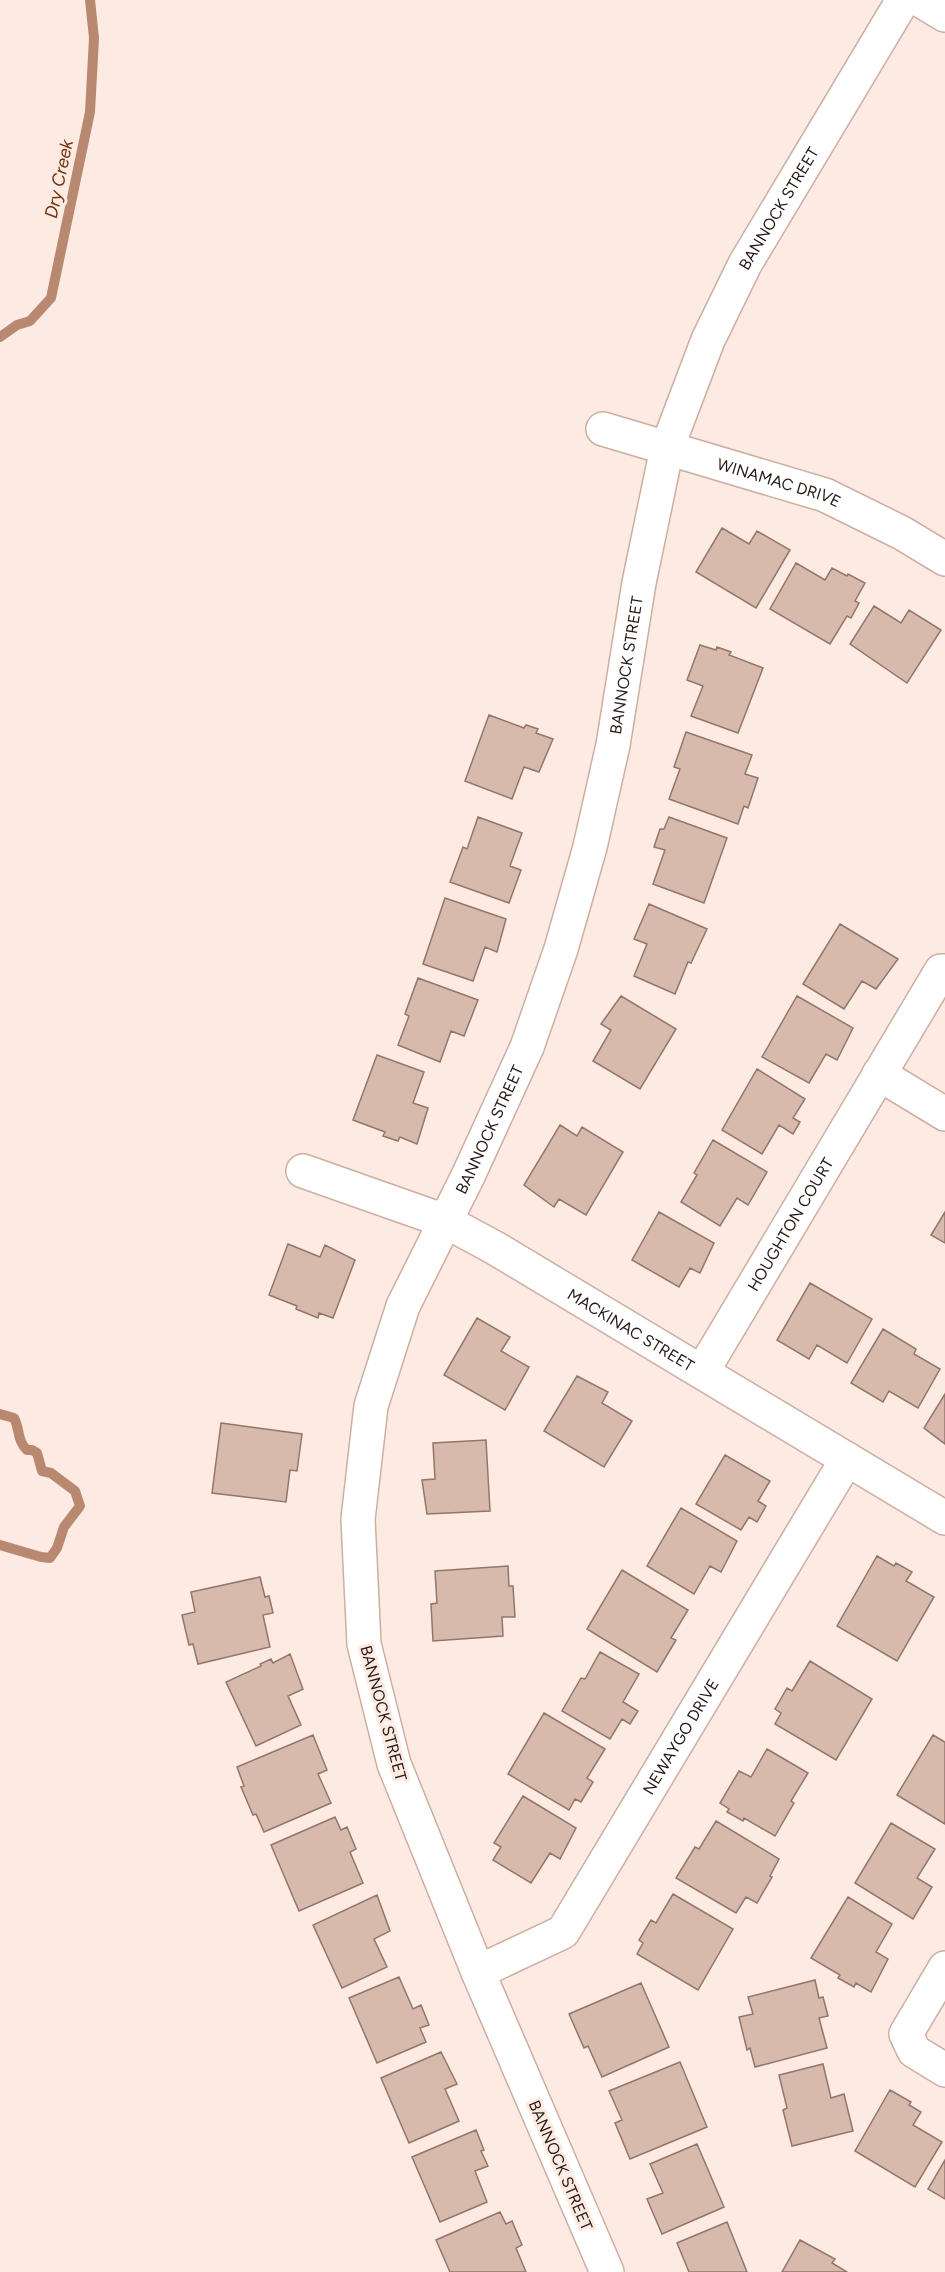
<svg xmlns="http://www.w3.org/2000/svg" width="945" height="2272" viewBox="0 0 945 2272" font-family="Figtree,sans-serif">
<rect width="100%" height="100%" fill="#fdeae2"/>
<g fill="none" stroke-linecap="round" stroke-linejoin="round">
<path stroke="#b98871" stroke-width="10" d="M0,337L17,325L30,321L51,298L90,112L94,38L90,0
M0,1414L14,1418C20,1429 17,1441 27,1450H32L37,1453L42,1471L51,1473L75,1491L80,1506L64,1527L57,1548L50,1558L41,1557L0,1545"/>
</g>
<path fill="#d8baac" stroke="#92766a" stroke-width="1.5" d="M722,528L749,544L757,531L790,550L756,608L696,572Z
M796,563L825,580L832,568L847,576L848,574L865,583L855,601L859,603L851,618L847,616L830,644L770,609Z
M874,606L901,623L909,610L941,630L907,683L850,644Z
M700,645L716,650L717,647L731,652L729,655L763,668L738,733L691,716L703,686L687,680Z
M489,715L524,728L526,725L538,729L536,733L553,739L539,772L524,767L512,799L465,781Z
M686,732L752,755L745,774L758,778L748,808L744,806L738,824L669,799L680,769L674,767Z
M478,817L522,833L510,866L521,870L509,903L450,882L463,847L467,849Z
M669,817L727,838L704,903L653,884L665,850L654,847L660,829H664Z
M445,898L506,919L497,952L485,947L473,981L423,964Z
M649,904L707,929L691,963L688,962L675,994L634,976L647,944L634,939Z
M840,924L898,959L876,989L862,981L844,1009L803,984Z
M418,978L478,1000L464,1036L451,1031L440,1062L398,1045L409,1016L405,1014Z
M621,996L676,1029L640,1089L593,1061L611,1030L601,1024Z
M797,996L853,1028L837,1060L826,1054L809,1083L762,1057Z
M377,1055L424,1072L413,1103L428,1108L417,1144L400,1137L398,1141L383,1136L385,1132L353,1120Z
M757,1069L805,1099L793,1118L800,1122L793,1134L779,1125L762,1154L722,1130Z
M560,1125L577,1136L582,1127L623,1152L586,1215L559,1199L554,1207L524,1185Z
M713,1140L767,1172L748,1205L737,1198L720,1226L681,1202L697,1175L694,1173Z
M659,1212L714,1243L700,1273L690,1268L679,1287L632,1260Z
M945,1212V1243L931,1235Z
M288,1244L320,1257L325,1245L355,1260L333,1318L319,1313L318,1318L296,1309L297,1306L269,1295Z
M810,1283L872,1319L847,1363L817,1345L809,1359L777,1340Z
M477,1318L510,1337L501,1351L529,1367L505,1410L444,1375Z
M883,1329L916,1349L914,1354L940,1369L918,1408L889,1391L883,1402L851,1383Z
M577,1376L608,1392L602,1403L632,1421L604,1467L544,1431Z
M945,1394V1444L924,1428Z
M221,1423L302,1434L297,1471L290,1470L286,1502L212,1493Z
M486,1440L490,1511L427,1514L422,1480L435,1479L433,1443Z
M725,1455L770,1481L758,1501L766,1506L757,1522L749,1517L741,1530L696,1504Z
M681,1508L737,1541L721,1572L710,1566L694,1594L647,1566Z
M877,1556L894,1566L896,1563L912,1572L906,1581L934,1597L897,1661L837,1626Z
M508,1566L509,1586H513L515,1617H502L503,1636L433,1641L431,1604L437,1603L435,1571Z
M622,1570L688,1610L671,1638L676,1640L657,1672L587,1629Z
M260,1577L265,1597L269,1596L273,1613L263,1615L270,1647L198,1664L193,1644L189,1645L182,1615L195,1612L191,1592Z
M600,1652L639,1674L623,1702L638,1711L630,1724L622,1719L610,1739L562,1711L581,1678L585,1679Z
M290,1654L303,1689L288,1696L301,1725L256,1746L226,1682L261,1666L260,1664L271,1659L273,1663Z
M810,1661L872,1699L836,1760L775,1724L781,1713L775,1709L787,1688L792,1691Z
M544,1713L605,1749L587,1778L593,1782L581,1802L575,1799L569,1810L508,1774Z
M313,1735L327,1770L318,1774L331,1803L264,1832L256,1814L253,1815L241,1787L244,1786L237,1767Z
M933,1735L945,1742V1824L897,1795Z
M767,1749L808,1773L791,1801L794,1803L775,1836L744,1818L743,1821L727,1812L729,1809L720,1803L739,1771L751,1777Z
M523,1796L576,1828L560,1859L550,1853L531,1883L493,1860L501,1847L494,1843Z
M335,1817L341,1830L347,1827L356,1849L350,1852L363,1883L299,1911L271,1845Z
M716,1821L779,1859L770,1876L772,1877L757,1903L746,1897L736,1913L676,1878L695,1847L699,1849Z
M891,1823L935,1849L917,1878L932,1887L913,1919L855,1883Z
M673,1894L733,1929L698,1990L637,1954L643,1943L639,1940L651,1920L656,1923Z
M377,1895L390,1931L374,1939L387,1967L342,1988L313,1925Z
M848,1897L892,1924L876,1952L888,1959L871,1992L856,1983L854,1987L838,1978L840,1975L811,1958Z
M399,1977L413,2009L421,2005L429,2025L420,2028L426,2042L377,2063L349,1998Z
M815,1980L819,1998L823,1997L828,2016L819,2018L827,2048L755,2067L750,2048L747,2050L739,2017L753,2014L748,1997Z
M641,1983L669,2047L602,2077L588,2046L584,2048L569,2014Z
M441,2052L457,2084L445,2089L459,2121L409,2143L381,2078Z
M680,2062L707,2127L630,2159L615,2123L622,2120L609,2091Z
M823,2064L831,2098L844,2094L853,2131L792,2146L783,2110L787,2108L779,2075Z
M890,2090L911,2102L909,2105L921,2112L913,2125L942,2142L915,2187L855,2151Z
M476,2130L484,2150L481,2151L488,2166L475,2171L487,2202L440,2222L412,2157Z
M697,2144L724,2207L662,2234L647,2199L663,2193L650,2164Z
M945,2160V2199L928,2189Z
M500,2212L506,2224L512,2221L522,2245L516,2248L526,2272H450L436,2240Z
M727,2222L747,2272H689L677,2243Z
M800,2240L835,2259L832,2263L847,2272H782Z"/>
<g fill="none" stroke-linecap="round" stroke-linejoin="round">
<g stroke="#cdafa2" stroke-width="36">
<g id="street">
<path d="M920,0L945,15"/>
<path id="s1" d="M603,429L825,495L902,533L945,559"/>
<path d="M879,1074L945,1114"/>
<path id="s2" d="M303,1171L445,1221L495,1248L945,1518"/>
<path id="s3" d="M702,1372L941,971H945"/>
<path d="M945,1968L906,2034L914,2051L945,2070"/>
<path id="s4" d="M478,1972L563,1932L847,1459"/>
<path id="s5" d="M607,2272L478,1972L394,1764L364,1644L358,1519L371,1406L403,1306L468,1176L527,1047L561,949L590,847L613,745L639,583L667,448L708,340L745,264L903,0"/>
</g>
</g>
<use href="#street" stroke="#fff" stroke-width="33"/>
</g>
<g text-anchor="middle" stroke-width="6" stroke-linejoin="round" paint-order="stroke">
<g font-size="16" fill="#241914" stroke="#fdeae2">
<text dy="6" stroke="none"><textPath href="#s5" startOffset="2187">BANNOCK STREET</textPath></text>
<text dy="6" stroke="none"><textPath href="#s1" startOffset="184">WINAMAC DRIVE</textPath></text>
<text dy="6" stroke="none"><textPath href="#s5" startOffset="1701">BANNOCK STREET</textPath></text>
<text dy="6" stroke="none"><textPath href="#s5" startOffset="1215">BANNOCK STREET</textPath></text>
<text dy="6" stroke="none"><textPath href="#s3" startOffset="172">HOUGHTON COURT</textPath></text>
<text dy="6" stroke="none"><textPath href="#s2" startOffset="366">MACKINAC STREET</textPath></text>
<text transform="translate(384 1713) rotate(75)" y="6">BANNOCK STREET</text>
<text dy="6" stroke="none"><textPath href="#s4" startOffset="322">NEWAYGO DRIVE</textPath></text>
<text transform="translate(561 2165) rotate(67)" y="6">BANNOCK STREET</text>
</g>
<g font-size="18" font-style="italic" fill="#70310f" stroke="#fdeae2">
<text transform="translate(59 179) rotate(-78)" y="6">Dry Creek</text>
</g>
</g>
</svg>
